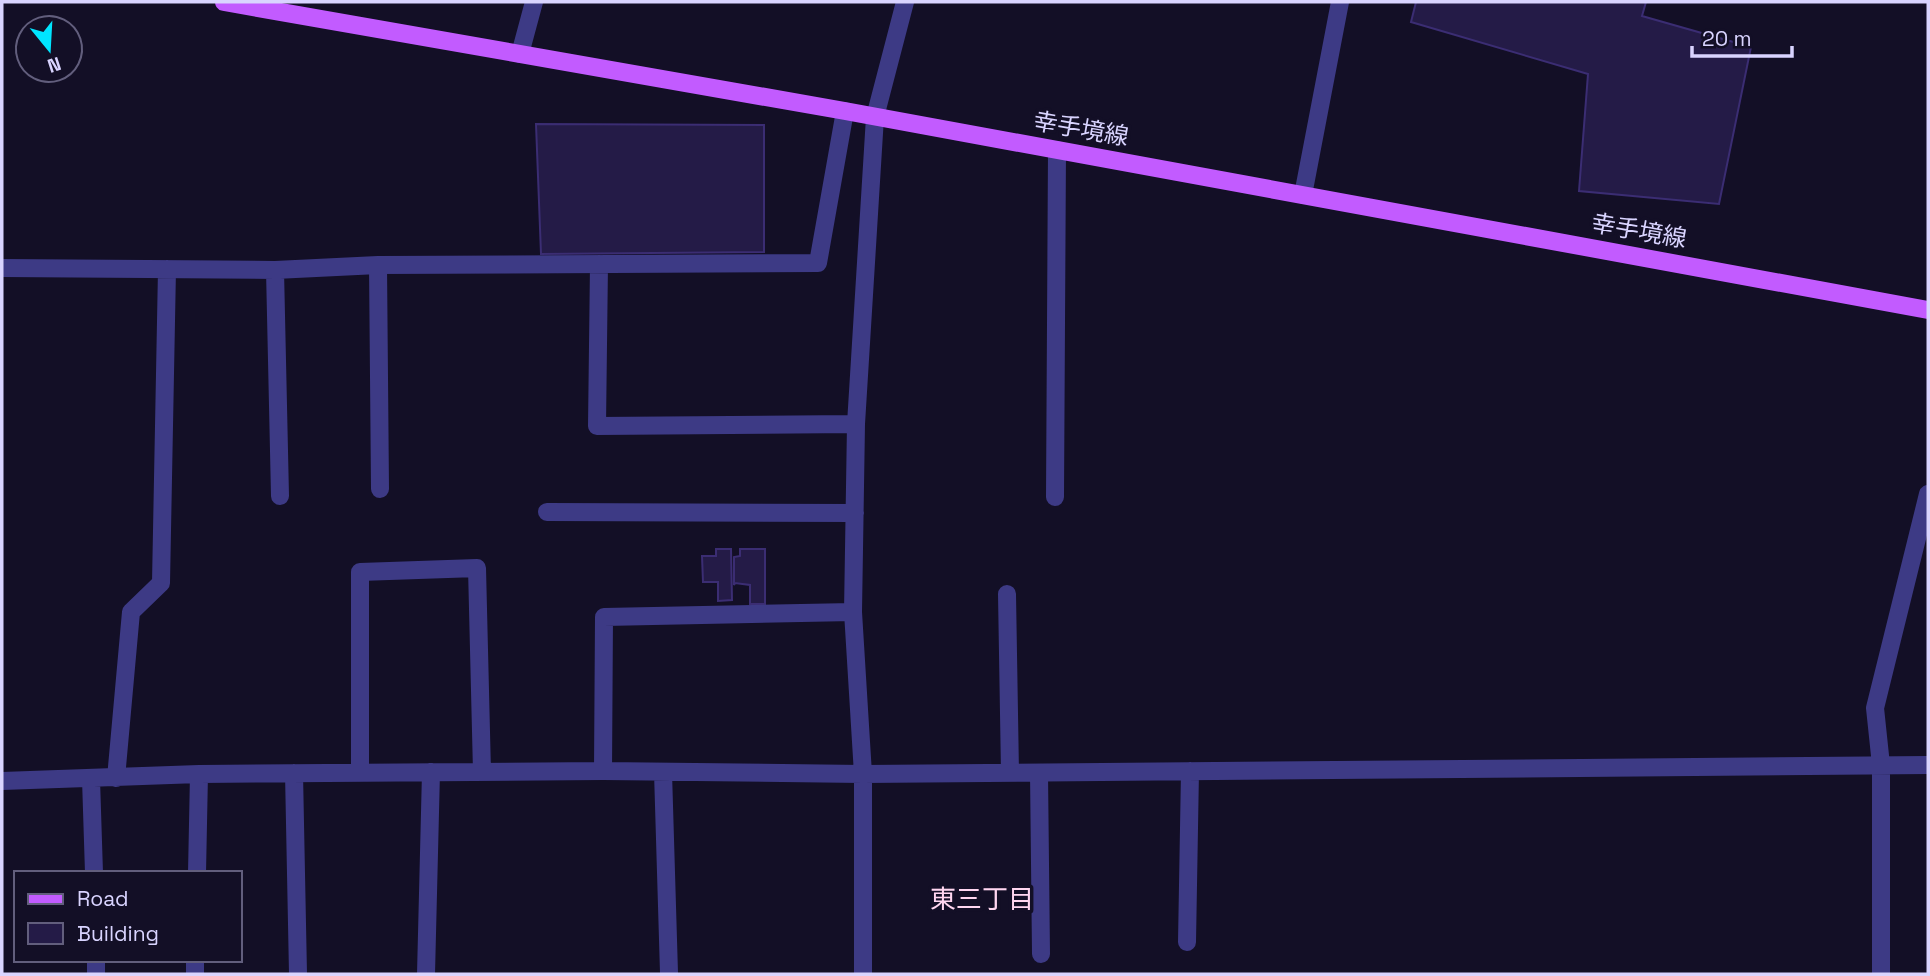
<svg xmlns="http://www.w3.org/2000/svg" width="1930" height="976" viewBox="0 0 1930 976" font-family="'Space Grotesk','Noto Sans JP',sans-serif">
<rect width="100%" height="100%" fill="#130f26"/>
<path fill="#241b47" stroke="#3b2d73" stroke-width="2" d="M1416,2H1646L1642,16L1751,47L1719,204L1579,191L1588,74L1411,22Z
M536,124L764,125V252L541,254Z
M716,549H731L732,600L718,601V582H703L702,556H716Z
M740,549H765V604H750V585L735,583L734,585V557L740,556Z"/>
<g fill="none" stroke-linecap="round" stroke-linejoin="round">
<path stroke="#3d3a85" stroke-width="18" d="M520,54L534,2
M1303,195L1340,2
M599,264L597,426L856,424
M378,265L380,489
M2,268L275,270L378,265L818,263L845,111
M275,270L280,496
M1055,497L1057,150
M547,512L855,513
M1007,594L1010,773
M603,771L604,617L853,612
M663,772L669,973
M294,773L298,974
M360,773V572L477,568L482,772
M1039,773L1041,954
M116,778L131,612L161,583L167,269
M91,779L94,873
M2,781L199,774L603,771L863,774L1928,765
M197,873L199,774
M1187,942L1190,771
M96,960V974
M195,974V960
M426,974L431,772
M863,974V774L853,612L856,424L875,117L905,2
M1881,974V765L1875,708L1928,494"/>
<path stroke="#c25bff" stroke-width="18" d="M224,2L845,111L1928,310"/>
</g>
<g text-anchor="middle" stroke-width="7" stroke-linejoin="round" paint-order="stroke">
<g font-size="24" fill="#d9d4ff" stroke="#130f26">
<text transform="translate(1081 129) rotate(10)" y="8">幸手境線</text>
<text transform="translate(1639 231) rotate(10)" y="8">幸手境線</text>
</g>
<g font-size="26" fill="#ffd6f0" stroke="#130f26">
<text x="982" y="908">東三丁目</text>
</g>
</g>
<rect width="1930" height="976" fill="none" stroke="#d9d4ff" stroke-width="7"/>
<rect x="14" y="871" width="228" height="91" fill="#130f26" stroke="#625e7d" stroke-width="2"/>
<rect x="28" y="894" width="35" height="10" fill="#c25bff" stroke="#625e7d" stroke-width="2"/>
<text x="77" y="906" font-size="21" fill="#d9d4ff">Road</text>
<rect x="28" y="923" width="35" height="21" fill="#241b47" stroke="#625e7d" stroke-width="2"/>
<text x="77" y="941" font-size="21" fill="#d9d4ff">Building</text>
<g transform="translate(49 49) rotate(162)"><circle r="33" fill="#130f26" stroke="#625e7d" stroke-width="2"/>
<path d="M0-5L12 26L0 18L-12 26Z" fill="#00e5ff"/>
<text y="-10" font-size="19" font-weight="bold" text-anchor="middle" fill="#d9d4ff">N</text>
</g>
<path d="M1692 46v10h100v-10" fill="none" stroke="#d9d4ff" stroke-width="3.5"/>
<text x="1702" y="46" font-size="21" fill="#d9d4ff" stroke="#130f26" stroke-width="5" paint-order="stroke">20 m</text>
</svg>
